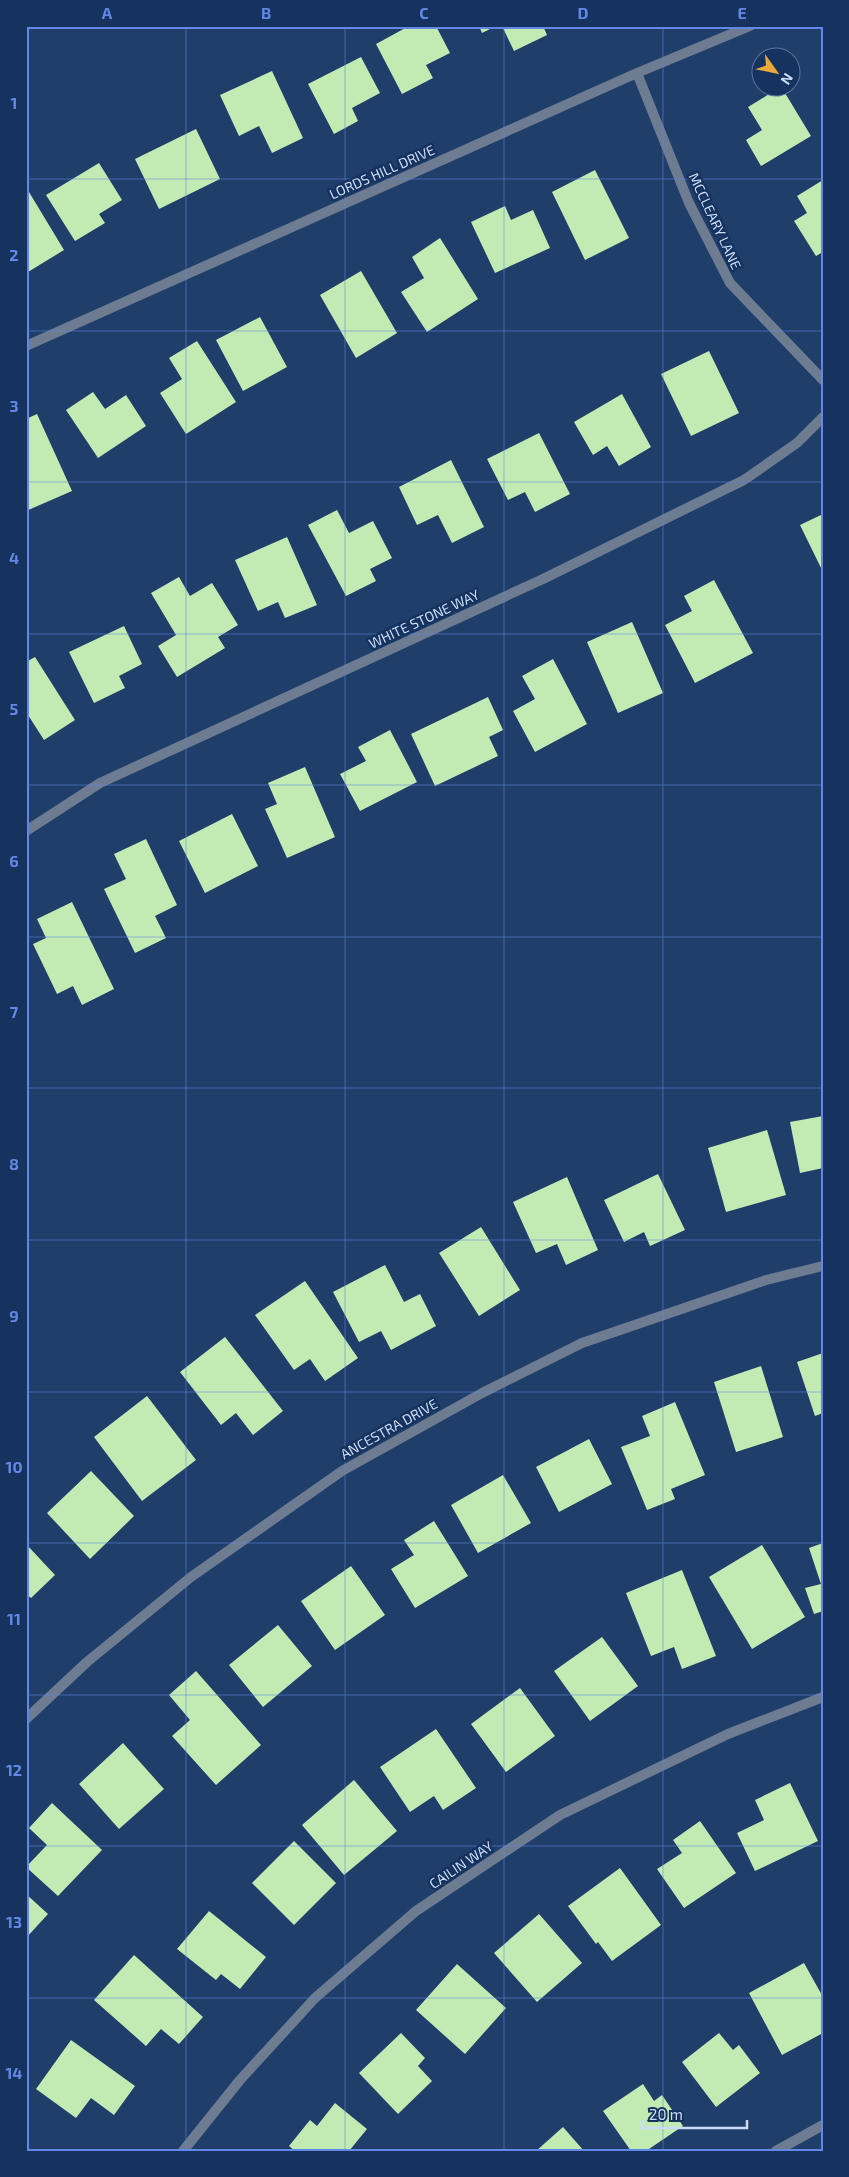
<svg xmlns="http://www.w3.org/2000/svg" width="849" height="2177" viewBox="0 0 849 2177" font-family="'Exo 2',sans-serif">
<rect width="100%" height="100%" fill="#203e6a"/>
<path fill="#c2ebb4" d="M409,26H436L450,53L426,65L433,78L402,94L376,44Z
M479,26H496L482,33Z
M502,26H543L547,35L514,51Z
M361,57L380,93L352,108L358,121L334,134L308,84Z
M272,71L303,138L272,153L259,126L239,136L220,95Z
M779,88H782L811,136L761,166L746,140L762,130L748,107Z
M196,129L220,179L159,209L135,159Z
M99,163L122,200L99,214L105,223L75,241L46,195Z
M595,170L629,238L585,260L552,192Z
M823,180V252L816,256L794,221L807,213L797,196Z
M29,192L64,250L28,272L26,193Z
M505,206L511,220L533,210L550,248L495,273L471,222Z
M440,238L478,299L427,332L401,292L424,278L412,257Z
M361,271L397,333L356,358L320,295Z
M260,317L287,367L243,391L216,340Z
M197,341L236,402L186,434L160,393L182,379L169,358Z
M709,351L739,413L691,436L661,374Z
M93,392L105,409L126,395L146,426L98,458L66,410Z
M622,394L651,447L619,466L607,446L593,455L574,422Z
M37,414L72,491L26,511V419Z
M539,433L570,494L535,512L525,492L508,500L487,459Z
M451,460L484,527L452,543L438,515L417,525L399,487Z
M337,510L349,533L373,521L392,558L370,569L376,581L346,596L308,525Z
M823,514V572L800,525Z
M287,537L317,605L285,618L278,602L258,611L235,560Z
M179,577L190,596L212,583L238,625L218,637L225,648L177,677L158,646L176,635L151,593Z
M714,580L753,653L695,683L665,625L692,611L684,596Z
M632,622L663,693L618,713L587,642Z
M124,626L142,664L119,676L125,688L94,703L69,652Z
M35,657L75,720L44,740L28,715L26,716V662Z
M553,659L587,724L535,752L513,711L535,699L522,676Z
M488,697L503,730L489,737L498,756L435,786L411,734Z
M390,730L417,782L360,811L340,774L366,761L358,747Z
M305,767L335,837L287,858L265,809L277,804L268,783Z
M232,814L258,866L205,893L179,841Z
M146,839L177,905L155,916L166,938L135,953L104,889L126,879L114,854Z
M72,902L114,989L82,1005L73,986L57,994L33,944L46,938L37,919Z
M823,1116V1168L800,1173L790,1122Z
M767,1130L786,1195L726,1212L708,1148Z
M658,1174L685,1230L650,1246L644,1232L624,1242L604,1200Z
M567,1177L598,1250L566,1265L557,1244L536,1253L513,1202Z
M481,1227L520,1290L479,1316L439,1253Z
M385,1265L404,1302L420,1294L436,1326L391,1350L381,1331L359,1342L333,1292Z
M305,1281L358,1358L325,1381L310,1359L294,1370L255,1315Z
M225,1337L283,1411L253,1435L236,1413L221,1425L180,1372Z
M823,1353V1413L815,1416L797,1362Z
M761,1366L783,1437L736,1452L714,1382Z
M147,1396L196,1460L142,1501L94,1437Z
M675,1402L705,1475L671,1489L675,1499L647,1510L621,1447L650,1436L642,1416Z
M589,1439L612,1484L559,1512L536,1467Z
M91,1471L134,1516L90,1559L47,1513Z
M503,1475L531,1523L478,1553L451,1505Z
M434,1521L468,1576L415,1608L391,1569L414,1555L404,1540Z
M823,1543V1611L814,1614L805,1588L821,1584L809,1548Z
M26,1544L55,1575L31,1598L26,1594Z
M762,1545L805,1617L752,1649L709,1577Z
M351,1566L385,1615L335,1650L301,1601Z
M682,1570L716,1656L682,1669L674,1647L651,1656L626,1593Z
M278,1625L312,1666L263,1707L229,1665Z
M602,1637L638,1686L590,1721L554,1671Z
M196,1671L261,1745L216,1785L172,1736L190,1720L169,1695Z
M520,1688L555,1736L506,1772L471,1724Z
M436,1729L476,1788L443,1810L434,1796L410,1812L380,1767Z
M123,1743L164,1789L119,1829L79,1784Z
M354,1780L397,1831L344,1875L302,1825Z
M790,1783L818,1841L755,1871L737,1833L764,1820L755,1800Z
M52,1803L102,1850L58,1896L26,1867L47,1845L29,1828Z
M700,1821L736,1873L684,1908L657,1869L682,1853L673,1840Z
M294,1841L336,1883L294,1925L252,1883Z
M620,1868L661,1925L612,1961L598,1942L596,1944L568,1906Z
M26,1894L48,1914L26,1938Z
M209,1911L266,1957L240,1989L221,1974L216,1980L177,1949Z
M539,1914L582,1963L537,2002L494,1953Z
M134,1955L203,2017L179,2044L161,2029L146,2046L94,2000Z
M804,1963L823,1997V2033L782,2055L749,1993Z
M457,1964L506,2008L465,2054L416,2010Z
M401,2033L425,2058L418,2066L432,2081L398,2114L359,2073Z
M719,2033L733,2050L739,2045L760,2073L716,2107L682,2062Z
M71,2040L135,2086L114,2115L91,2098L76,2118L36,2089Z
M643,2084L654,2101L662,2095L683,2126L646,2151H631L603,2111Z
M335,2103L367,2129L349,2151H295L289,2146L310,2120L317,2126Z
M563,2127L584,2151H536Z"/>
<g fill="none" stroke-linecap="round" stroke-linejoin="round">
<path stroke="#6e7c92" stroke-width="10" d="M637,73L689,203L730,283L823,380
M26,346L637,73L750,26
M26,831L100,783L543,579L744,480L797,443L823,417
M26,1719L87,1662L191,1577L342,1471L482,1393L582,1343L766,1280L823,1266
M183,2151L240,2080L315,1998L416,1911L560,1815L728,1734L823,1697
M776,2151L823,2125"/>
</g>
<path fill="none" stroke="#6287e4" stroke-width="1" stroke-opacity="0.55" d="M186,26V2151M345,26V2151M504,26V2151M663,26V2151M26,179H823M26,331H823M26,482H823M26,634H823M26,785H823M26,937H823M26,1088H823M26,1240H823M26,1392H823M26,1543H823M26,1695H823M26,1846H823M26,1998H823"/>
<g text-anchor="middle" stroke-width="5" stroke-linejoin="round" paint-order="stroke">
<g font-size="14" fill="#cadcf7" stroke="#15335e">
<text transform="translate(382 172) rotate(-24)" y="5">LORDS HILL DRIVE</text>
<text transform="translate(715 221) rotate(65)" y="5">MCCLEARY LANE</text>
<text transform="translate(424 619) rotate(-25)" y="5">WHITE STONE WAY</text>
<text transform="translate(389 1429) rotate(-29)" y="5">ANCESTRA DRIVE</text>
<text transform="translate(461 1865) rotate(-34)" y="5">CAILIN WAY</text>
</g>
</g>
<rect width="849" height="2177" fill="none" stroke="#15335e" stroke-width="55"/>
<g transform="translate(776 72) rotate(123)"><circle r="24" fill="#15335e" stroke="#5d779b"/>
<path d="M0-4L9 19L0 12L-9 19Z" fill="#e9aa38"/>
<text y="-8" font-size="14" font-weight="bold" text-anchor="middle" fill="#cadcf7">N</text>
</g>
<path d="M642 2120v8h105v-8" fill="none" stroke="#cadcf7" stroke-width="2.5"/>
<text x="649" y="2120" font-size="15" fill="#cadcf7" stroke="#15335e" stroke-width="4" paint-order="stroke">20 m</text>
<rect x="28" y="28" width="794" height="2122" fill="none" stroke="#6287e4" stroke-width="2"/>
<g font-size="16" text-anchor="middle" font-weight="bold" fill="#6287e4">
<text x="107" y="19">A</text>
<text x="266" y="19">B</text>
<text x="424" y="19">C</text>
<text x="583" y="19">D</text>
<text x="742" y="19">E</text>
<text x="14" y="109">1</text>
<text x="14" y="261">2</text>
<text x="14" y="412">3</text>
<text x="14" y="564">4</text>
<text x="14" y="715">5</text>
<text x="14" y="867">6</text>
<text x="14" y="1018">7</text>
<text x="14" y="1170">8</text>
<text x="14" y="1322">9</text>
<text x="14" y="1473">10</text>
<text x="14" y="1625">11</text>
<text x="14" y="1776">12</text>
<text x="14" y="1928">13</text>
<text x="14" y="2079">14</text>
</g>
</svg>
